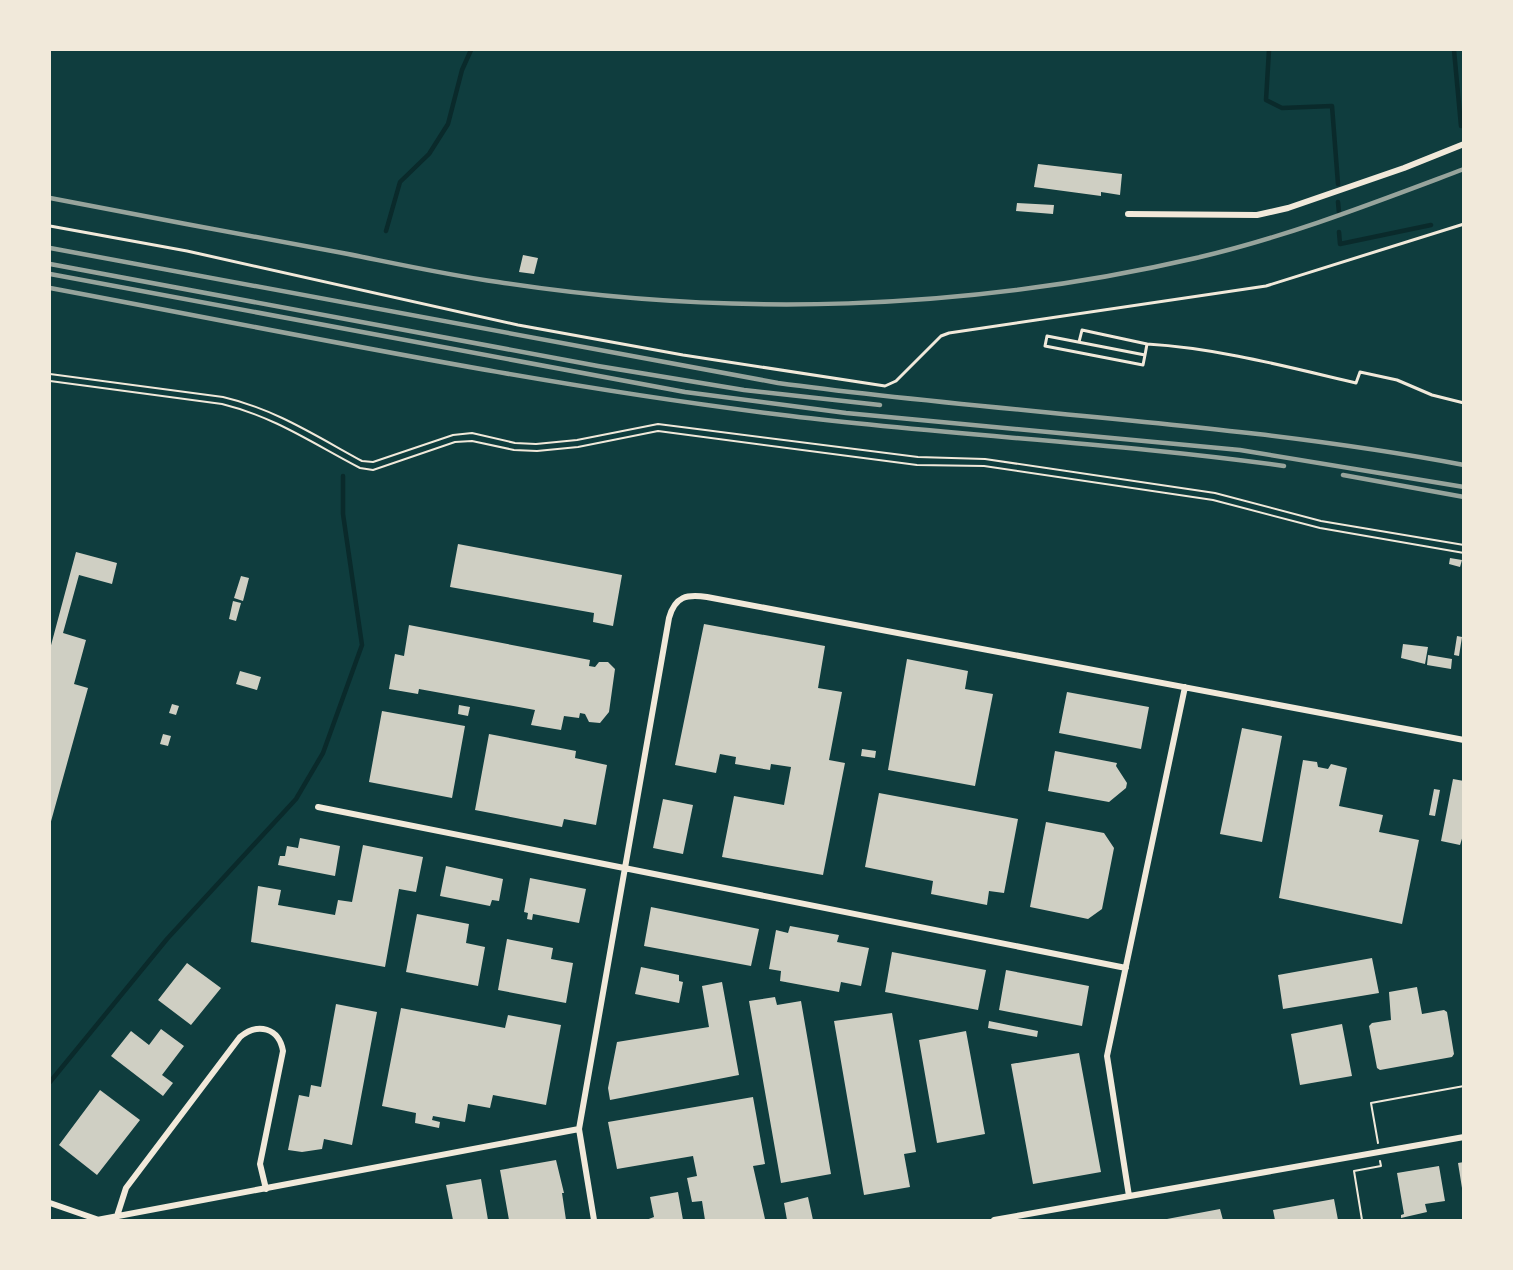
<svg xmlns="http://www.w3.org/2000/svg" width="1513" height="1270" viewBox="0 0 1513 1270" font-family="'Zilla Slab',serif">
<rect width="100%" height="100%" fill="#0f3d3e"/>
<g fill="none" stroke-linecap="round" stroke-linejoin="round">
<path stroke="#0a2a2b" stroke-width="4.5" d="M1269,50L1266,100L1282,108L1332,106L1338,184
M1454,50L1461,126
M1338,202L1339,213
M386,231L400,182L429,154L448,124L462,70L471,50
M1339,232L1340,244L1431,225
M50,1082L167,939L296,799L323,753L362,645L343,514V476"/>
</g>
<path fill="#cfcfc3" d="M1038,164L1122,174L1120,195L1101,192V196L1034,187Z
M1017,203L1054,205L1053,214L1016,211Z
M523,255L538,258L534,274L519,272Z
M458,544L622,575L613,626L593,622L594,613L450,587Z
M76,552L117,563L112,584L79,575L63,633L86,640L74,684L88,688L50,825V649Z
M1450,558L1462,560L1460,567L1449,564Z
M241,576L249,578L243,601L234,598Z
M233,601L241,603L236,621L229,619Z
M704,624L825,646L818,688L842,692L829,760L845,763L823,875L722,857L734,796L784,805L791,767L771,764L770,770L735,764L736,757L720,754L716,773L675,765Z
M409,625L590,660L589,666L595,667L599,662H608L615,669L609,712L600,723L589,722L585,714L580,713L579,718L564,716L561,730L531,725L535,710L419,689L418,694L389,689L395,654L404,656Z
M1457,636L1462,637L1459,656L1454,655Z
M1403,644L1428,647L1425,664L1401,658Z
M1428,655L1452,659L1451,669L1427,665Z
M907,659L968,671L965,689L993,694L975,786L888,770Z
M240,671L261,677L257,690L236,684Z
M1067,692L1149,707L1141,749L1059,733Z
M172,704L179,706L176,715L169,713Z
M459,705L470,707L468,716L458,714Z
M382,711L465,726L452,798L369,782Z
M1242,728L1282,736L1262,842L1220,834Z
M163,734L171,736L168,746L160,744Z
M489,734L576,751L575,758L607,765L596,825L564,819L562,827L475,810Z
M862,749L876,751L875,758L861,756Z
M1055,751L1117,763L1116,766L1127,783L1126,788L1109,802L1048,791Z
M1303,760L1317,762L1318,767L1328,769L1331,764L1347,768L1339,806L1383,815L1379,832L1419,840L1402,924L1279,898Z
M1453,779L1464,781V832L1460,845L1441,841Z
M1434,789L1440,790L1435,816L1429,815Z
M879,793L1018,819L1004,893L989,891L987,905L931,894L933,881L865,867Z
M663,799L693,805L683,854L653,848Z
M1046,822L1104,833L1114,848L1102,909L1088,919L1030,907Z
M300,838L340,846L335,876L278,865L280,856H285L287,846L298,848Z
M363,845L423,857L416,892L399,889L385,967L251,942L258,886L281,890L278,905L335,915L338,900L352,902Z
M446,866L503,879L499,901L492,900L490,906L440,896Z
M530,878L586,889L579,923L533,914L532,920L527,919L528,913L524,912Z
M651,907L759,929L751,966L644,946Z
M417,914L469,924L466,943L485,947L478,986L406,972Z
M790,926L839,935L837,942L869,948L861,986L841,982L839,992L780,981L781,971L769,969L776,930L788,933Z
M507,939L553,948L551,959L573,963L566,1003L498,990Z
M892,952L986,970L978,1010L885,992Z
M1372,958L1379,993L1283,1009L1278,975Z
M187,963L221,988L191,1025L158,1000Z
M641,967L679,975V981L683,982L679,1003L635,994Z
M1006,970L1089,986L1082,1026L999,1010Z
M722,982L739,1075L610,1100L608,1088L617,1042L709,1027L702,986Z
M1417,987L1422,1014L1444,1010L1447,1012L1454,1054L1452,1057L1380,1070L1377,1068L1369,1026L1372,1023L1391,1020L1389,992Z
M775,997L777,1005L801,1001L831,1174L781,1183L749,1001Z
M336,1004L377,1012L352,1145L324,1139L322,1149L302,1152L288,1150L299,1095L309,1097L311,1085L321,1087Z
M401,1008L505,1028L508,1015L561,1025L546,1105L493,1095L490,1108L468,1104L465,1122L433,1116L432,1120L440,1122L439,1128L415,1123L416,1113L382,1106Z
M892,1013L916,1152L904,1154L910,1187L864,1195L834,1021Z
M989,1021L1038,1031L1037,1037L988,1028Z
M1342,1024L1352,1076L1300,1085L1291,1034Z
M161,1029L184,1046L162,1075L173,1083L163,1096L111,1056L131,1031L149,1045Z
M966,1031L985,1134L937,1143L919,1040Z
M1079,1053L1101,1172L1033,1184L1011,1064Z
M100,1090L140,1120L97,1175L59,1145Z
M753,1097L765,1164L753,1166L765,1219L705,1220L702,1201L692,1202L687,1178L697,1176L693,1156L617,1169L608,1122Z
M556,1160L564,1193H562L566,1220H509L500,1170Z
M1464,1162V1188H1462L1458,1163Z
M1439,1166L1445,1201L1425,1204L1427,1212L1401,1218V1215L1404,1214L1397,1173Z
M481,1179L488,1220H453L446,1185Z
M678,1192L683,1220H646L654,1217L650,1197Z
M808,1197L813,1220H787L784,1203Z
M1334,1199L1338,1220H1275L1273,1210Z
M1220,1209L1223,1220H1167V1219Z"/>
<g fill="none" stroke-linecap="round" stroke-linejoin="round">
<path stroke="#f1e9da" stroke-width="2" d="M50,374L223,397C275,409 316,436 362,461L373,462L453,435L472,433L515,443L536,444L577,440L658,424L918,457L985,459L1215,493L1321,521L1464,545
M50,381L222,404C275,417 312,443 360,468L373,470L455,442L472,441L514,450L537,451L578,447L658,431L917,465L984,466L1213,500L1320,528L1464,553
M1378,1143L1371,1103L1464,1086
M1362,1220L1354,1171L1381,1166L1380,1161"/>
<path stroke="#f1e9da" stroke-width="3" d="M50,226L187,251L518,325L683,355L885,386L896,381L941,336L949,333L1266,286L1464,224
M1047,336L1145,355L1143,365L1045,346Z
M1079,342L1082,330L1147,344L1145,355
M1147,344C1217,348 1288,367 1356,383L1360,372L1397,380L1432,395L1464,403"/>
<path stroke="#f1e9da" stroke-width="6" d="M1128,214L1257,215L1288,208L1404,168L1464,144
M318,807L1126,968
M1129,1196L1107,1056L1185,687
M50,1203L99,1220
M117,1216L126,1188L240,1037C258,1022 279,1028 283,1051L260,1164L266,1189
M97,1220L579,1129
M594,1220L579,1129L669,618C675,596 687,594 707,597L1464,740
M994,1220L1464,1137"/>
<path stroke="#97a49c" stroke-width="4.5" d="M50,198C149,217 249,236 348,254C398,264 448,275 498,282C730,318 967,311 1196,258C1287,237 1376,202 1464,169
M50,248L778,383C1006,414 1237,422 1464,465
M50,264L598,366L744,390L880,405
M50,274L685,392L846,413L1240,450L1464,487
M50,288C296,334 542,386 791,416C955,436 1120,443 1284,466
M1343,475L1464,497"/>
</g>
<rect width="1513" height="1270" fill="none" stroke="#f1e9da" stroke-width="102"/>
</svg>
